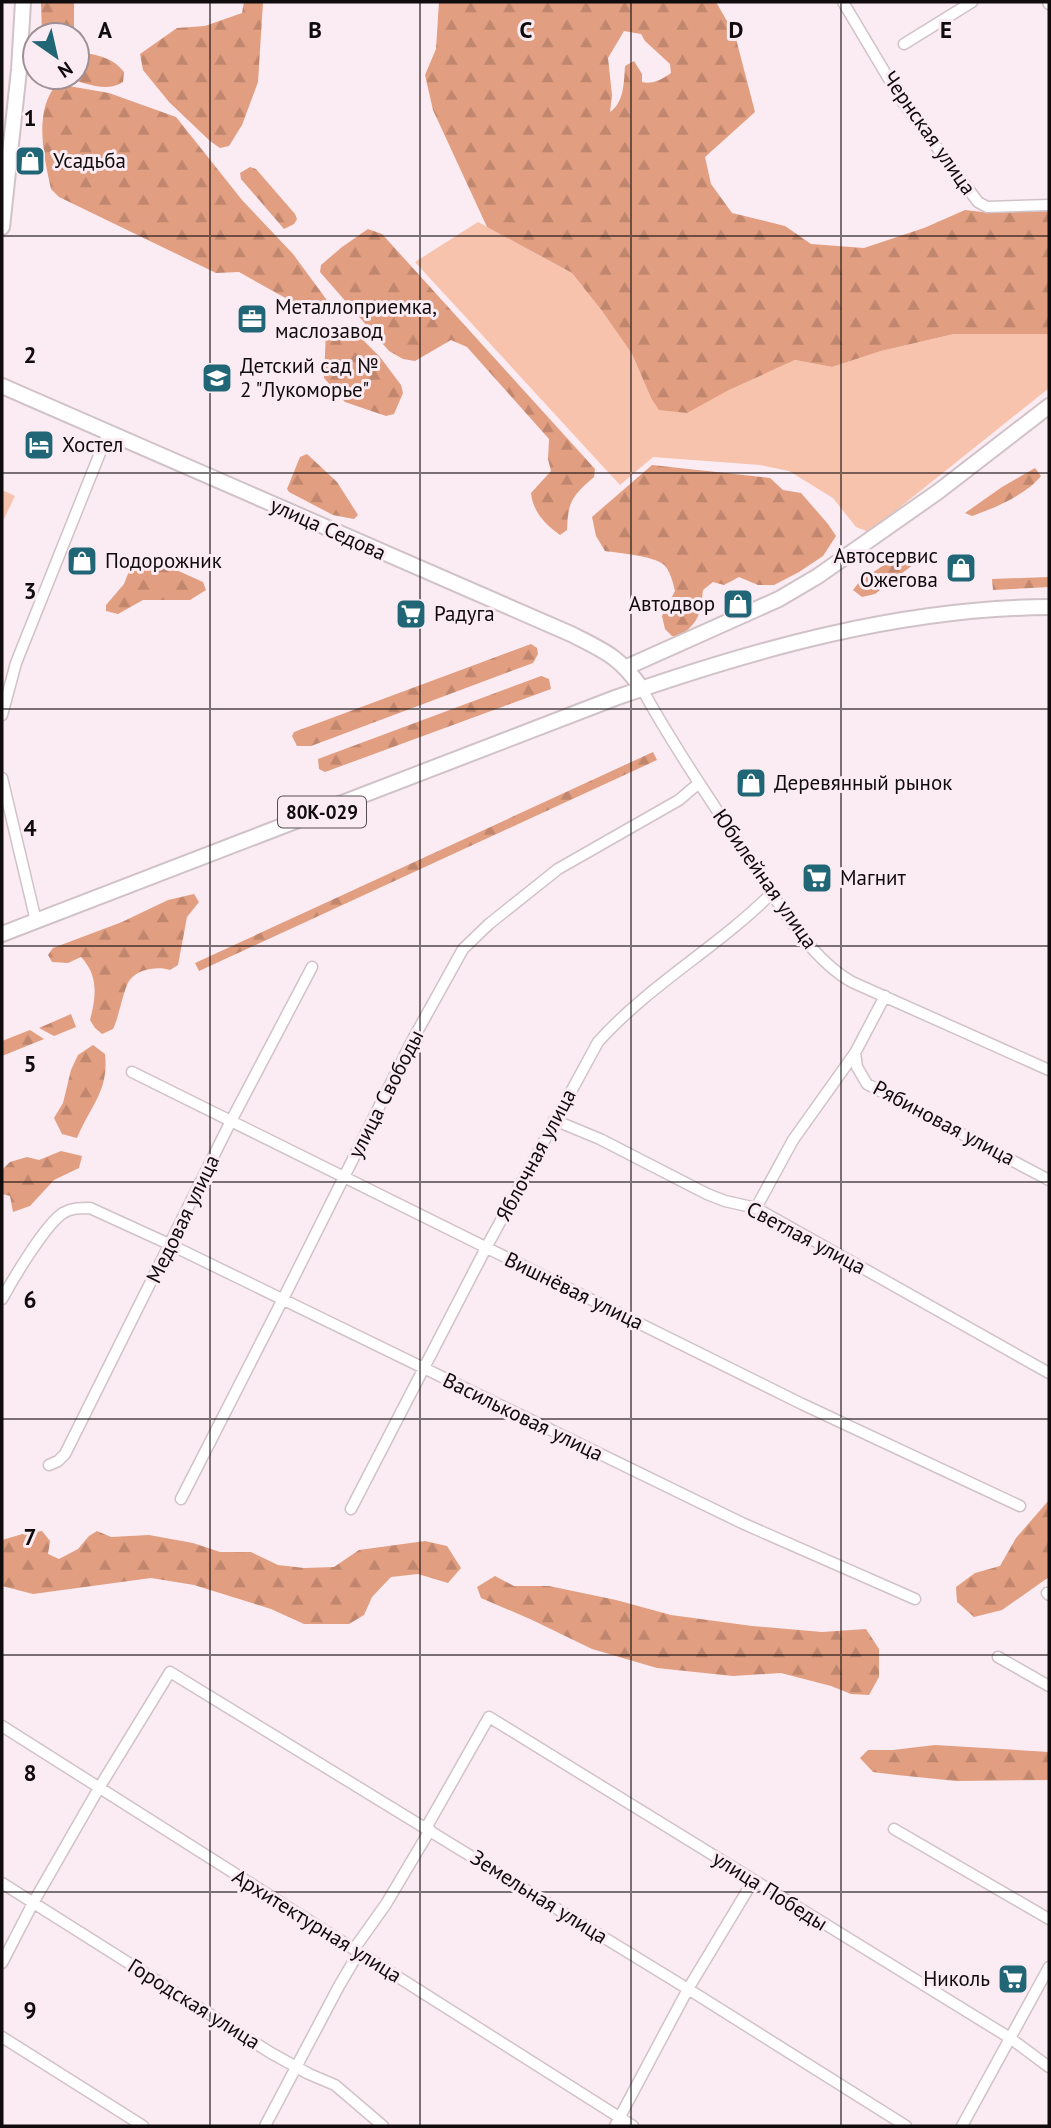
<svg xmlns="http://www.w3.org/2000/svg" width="1051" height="2128" viewBox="0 0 1051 2128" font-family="'PT Sans',sans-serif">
<defs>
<pattern id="forest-firs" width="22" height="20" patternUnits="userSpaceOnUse" patternTransform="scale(1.75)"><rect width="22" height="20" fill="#e29e81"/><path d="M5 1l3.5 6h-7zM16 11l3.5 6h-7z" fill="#c1876e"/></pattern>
</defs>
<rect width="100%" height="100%" fill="#fbebf2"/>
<path fill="#f7c3ad" d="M478,222L572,273L602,311L632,354L651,398L727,391L795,360L832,367L881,351L954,334H1049V388L869,532L856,527L833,498L789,471L760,465L653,457L620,485L415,262Z
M2,490L15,496L2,523Z"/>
<path fill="url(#forest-firs)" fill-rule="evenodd" d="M41,2H74V35H42Z
M244,2H263L258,82L242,125L229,146L220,148L210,141L169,102L143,70L140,54L177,28L205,26L242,13Z
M439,2H716L735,35L755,112L705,157L711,184L732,213L785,226L811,244L864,248L924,228L965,210L991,213L1049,211V334H954L881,351L832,367L795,360L727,391L687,413L659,410L651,398L632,354L602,311L572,273L487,227L433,110L425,75L436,49ZM624,31L641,34L645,41L670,64L671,73C663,79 652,85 642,82V74L634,61L625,66C624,82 624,103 610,112L612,95L608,58Z
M77,44L84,53C100,55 114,59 124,72L123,82C107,93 83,83 66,77H77Z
M57,84L109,93L176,117L242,200L293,254L329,303L322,310H307L239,272L216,273L59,197L51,189C44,157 33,111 57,84Z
M250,167L256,169L295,214L297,219L294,224L284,229L241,179L240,173Z
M368,229L382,234L595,469L594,477C572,496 568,501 567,530L560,535C545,524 533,512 531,493L551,471L548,459L549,439L467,347L451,340L415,361L403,359L389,351L320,272L321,265L342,247Z
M339,325L357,334L380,357L401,385L403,393L394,414L386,416L345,402L324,378L326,330Z
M307,454L337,482L358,515L354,519L333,515L289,492L287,489L300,457Z
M652,465L770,478L783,490L801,493L828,524L836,536L823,556L799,572L774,585H758L739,577L724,585L713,582L703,590C700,614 700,621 680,636H672L665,629L662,616L675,591C673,583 670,569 663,564C653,556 619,553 605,551L596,536L592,517Z
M1035,468L1041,476C1026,495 994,508 972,516L965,513L1002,487Z
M905,551L915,553L918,559L914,564L875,594L862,597L853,590L860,581Z
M145,556L203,582L206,590L190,600H143L118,614L106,611V605L124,584L134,558Z
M1049,577V587L993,590L992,579Z
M531,644L537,648L538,654L533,663L311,746H297L292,736L294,732Z
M541,676L549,679L551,689L325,772L319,769L318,759Z
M653,752L657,760L199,971L195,963Z
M194,894L199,902L187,917L178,965L170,970C158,966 137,969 129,981C123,991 119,1017 113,1029L102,1034L95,1028L90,1020C96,997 99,976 81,957L68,963L52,962L48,955L53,948L122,922L168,900Z
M71,1014L76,1027L54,1036L39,1028Z
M30,1030L44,1039L2,1056V1041Z
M93,1045L105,1054C109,1091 91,1105 77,1138L62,1134L54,1118L63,1103L71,1070L78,1055Z
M61,1151L82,1156L79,1168L54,1180L30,1206L13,1212L10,1196L2,1194V1170L10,1162L27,1157L39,1160Z
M1049,1500V1577L1002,1610L974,1617L957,1602L956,1587L975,1573L1000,1566L1016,1538Z
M42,1531L50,1541L48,1554L59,1559L78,1549L89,1536L97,1531L111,1537L149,1535L193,1543L220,1552H251L278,1565L304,1568L334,1567L359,1550L425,1541L447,1546L461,1568L448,1583L418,1574L391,1577L372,1597L364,1615L349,1624H304L271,1609L194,1585L151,1578L33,1594L2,1586V1540L26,1533Z
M495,1576L514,1586H549L616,1600L671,1615L752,1626L822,1632L866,1629L879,1649V1677L869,1695L851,1694L831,1686L781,1673L733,1676L657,1668L592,1649L530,1619L481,1598L477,1587Z
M935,1745L1049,1752V1780L956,1781L897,1775L873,1772L860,1758L868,1750H893Z"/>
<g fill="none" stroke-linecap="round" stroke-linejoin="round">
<g stroke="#d1c2c8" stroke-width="13">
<path id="street" d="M843,2L902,101L978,202L987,207L1049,205
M1048,2L1049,4
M904,44L972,2
M642,689C673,745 709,798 744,851C773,894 807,957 852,982L1049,1070
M2,715L16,663L108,433
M2,778L36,921
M855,1053L857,1067L867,1084L1049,1180
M132,1072L802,1404L1020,1506
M554,1120L600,1139L707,1194L725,1201L756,1208L1049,1373
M756,1208L793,1140L855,1053L885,996
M2,1299C13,1279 45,1225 63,1213C72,1208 79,1208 90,1208L171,1245L742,1523L915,1599
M49,1465L58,1461L65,1454L231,1121L312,967
M181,1499L283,1299L412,1041L463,949L489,924L558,869L679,800L699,783
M351,1509L487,1246L598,1042C649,985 718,947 772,893
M1047,1593L1049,1595
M998,1657L1049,1686
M2,1726L633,2126
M426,1828L489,1717L1010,2038L1049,2067
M894,1829L1049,1919
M2,1883L271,2053L309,2074L335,2085L383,2126
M354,1949L386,1904L430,1830
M2,1963L33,1903L99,1788L170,1672L688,1989L906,2126
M2,2037L143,2126
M265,2126L339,1986L359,1952
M615,2126L688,1989L753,1881
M962,2126L1049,1967"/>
</g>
<g stroke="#d1c2c8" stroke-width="18">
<path id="secondary" d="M2,227L19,70L23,2
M2,386L571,634C605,651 620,657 642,689
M627,667L779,599L818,576L939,491L1049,406"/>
</g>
<g stroke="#d1c2c8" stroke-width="18">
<path id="primary" d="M2,934L615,698C755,649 900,608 1049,607"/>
</g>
<use href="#street" stroke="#fff" stroke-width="10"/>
<use href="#secondary" stroke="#fff" stroke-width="14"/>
<use href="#primary" stroke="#fff" stroke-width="14"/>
</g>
<path fill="none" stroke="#100b0d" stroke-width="2" stroke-opacity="0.55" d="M210,2V2126M420,2V2126M631,2V2126M841,2V2126M2,236H1049M2,473H1049M2,709H1049M2,946H1049M2,1182H1049M2,1419H1049M2,1655H1049M2,1892H1049"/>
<defs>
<g id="shop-square" transform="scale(1.575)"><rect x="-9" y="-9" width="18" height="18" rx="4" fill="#206676" stroke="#fbebf2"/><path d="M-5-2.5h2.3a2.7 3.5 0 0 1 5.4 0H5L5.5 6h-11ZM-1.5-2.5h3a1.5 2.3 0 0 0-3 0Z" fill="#fff"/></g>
<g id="office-square" transform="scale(1.575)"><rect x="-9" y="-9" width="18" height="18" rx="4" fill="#206676" stroke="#fbebf2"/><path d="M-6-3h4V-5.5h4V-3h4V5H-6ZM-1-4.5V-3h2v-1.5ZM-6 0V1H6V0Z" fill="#fff"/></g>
<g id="school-square" transform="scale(1.575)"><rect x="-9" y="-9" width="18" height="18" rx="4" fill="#206676" stroke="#fbebf2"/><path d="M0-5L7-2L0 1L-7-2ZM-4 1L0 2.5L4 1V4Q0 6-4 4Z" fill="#fff"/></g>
<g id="hotel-square" transform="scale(1.575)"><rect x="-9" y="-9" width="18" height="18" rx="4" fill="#206676" stroke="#fbebf2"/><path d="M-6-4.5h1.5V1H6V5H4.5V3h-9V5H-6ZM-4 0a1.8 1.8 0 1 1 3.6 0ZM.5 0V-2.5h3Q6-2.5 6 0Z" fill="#fff"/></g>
<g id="supermarket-square" transform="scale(1.575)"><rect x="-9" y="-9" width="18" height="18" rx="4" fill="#206676" stroke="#fbebf2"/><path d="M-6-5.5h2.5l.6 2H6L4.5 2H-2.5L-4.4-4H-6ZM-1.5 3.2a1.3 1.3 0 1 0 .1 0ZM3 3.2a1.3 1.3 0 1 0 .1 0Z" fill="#fff"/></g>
</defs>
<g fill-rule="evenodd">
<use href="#shop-square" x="30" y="161"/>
<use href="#office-square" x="252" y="319"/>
<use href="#school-square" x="217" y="378"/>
<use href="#hotel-square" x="39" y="445"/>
<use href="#shop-square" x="82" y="561"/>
<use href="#shop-square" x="961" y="568"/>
<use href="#shop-square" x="738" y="604"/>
<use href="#supermarket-square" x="411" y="614"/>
<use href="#shop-square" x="751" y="783"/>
<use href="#supermarket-square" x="817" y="878"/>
<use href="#supermarket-square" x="1013" y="1979"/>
</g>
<g text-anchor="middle" stroke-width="6" stroke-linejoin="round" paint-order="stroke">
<rect fill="#fbebf2" stroke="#564e52" stroke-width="2" x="278" y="796.5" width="88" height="31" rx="5"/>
<g font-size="19" font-weight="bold" fill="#100b0d">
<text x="322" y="819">80К-029</text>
</g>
<g font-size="21" fill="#100b0d" stroke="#fbebf2">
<text transform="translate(929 133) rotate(55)" y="7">Чернская улица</text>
<text transform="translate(328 529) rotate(24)" y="7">улица Седова</text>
<text transform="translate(765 879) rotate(55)" y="7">Юбилейная улица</text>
<text transform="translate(386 1094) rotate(-63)" y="7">улица Свободы</text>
<text transform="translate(944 1123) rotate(28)" y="7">Рябиновая улица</text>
<text transform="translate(536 1155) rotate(-62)" y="7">Яблочная улица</text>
<text transform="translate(183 1219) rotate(-64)" y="7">Медовая улица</text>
<text transform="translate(806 1238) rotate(28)" y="7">Светлая улица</text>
<text transform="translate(574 1291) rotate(26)" y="7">Вишнёвая улица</text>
<text transform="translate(523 1417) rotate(26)" y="7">Васильковая улица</text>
<text transform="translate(770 1891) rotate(32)" y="7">улица Победы</text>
<text transform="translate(539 1897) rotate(32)" y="7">Земельная улица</text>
<text transform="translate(317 1926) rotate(32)" y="7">Архитектурная улица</text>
<text transform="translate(194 2004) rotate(32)" y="7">Городская улица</text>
</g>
<g font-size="21" fill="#100b0d" stroke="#fbebf2" text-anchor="start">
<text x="53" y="168">Усадьба</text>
<text x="275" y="314">Металлоприемка,<tspan x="275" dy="24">маслозавод</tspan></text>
<text x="240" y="373">Детский сад №<tspan x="240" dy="24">2 "Лукоморье"</tspan></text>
<text x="62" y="452">Хостел</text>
<text x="938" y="563" text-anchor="end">Автосервис<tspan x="938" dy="24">Ожегова</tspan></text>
<text x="105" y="568">Подорожник</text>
<text x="715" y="611" text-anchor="end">Автодвор</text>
<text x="434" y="621">Радуга</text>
<text x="774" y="790">Деревянный рынок</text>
<text x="840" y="885">Магнит</text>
<text x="990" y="1986" text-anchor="end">Николь</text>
</g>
</g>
<g font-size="23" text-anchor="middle" font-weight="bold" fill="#100b0d" stroke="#fbebf2" stroke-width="6" stroke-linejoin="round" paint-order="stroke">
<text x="105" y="38">A</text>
<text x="315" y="38">B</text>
<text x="526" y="38">C</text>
<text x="736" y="38">D</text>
<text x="946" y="38">E</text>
<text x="30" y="126">1</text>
<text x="30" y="363">2</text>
<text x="30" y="599">3</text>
<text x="30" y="836">4</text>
<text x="30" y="1072">5</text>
<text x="30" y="1308">6</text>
<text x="30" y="1545">7</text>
<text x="30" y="1781">8</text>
<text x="30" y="2018">9</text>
</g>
<rect width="1051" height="2128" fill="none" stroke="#100b0d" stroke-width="7"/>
<g transform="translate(56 56) rotate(146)"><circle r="33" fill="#fbebf2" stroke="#9d9196" stroke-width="2"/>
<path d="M0-5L12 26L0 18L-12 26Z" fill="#206676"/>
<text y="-10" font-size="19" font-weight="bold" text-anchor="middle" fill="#100b0d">N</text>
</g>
</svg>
